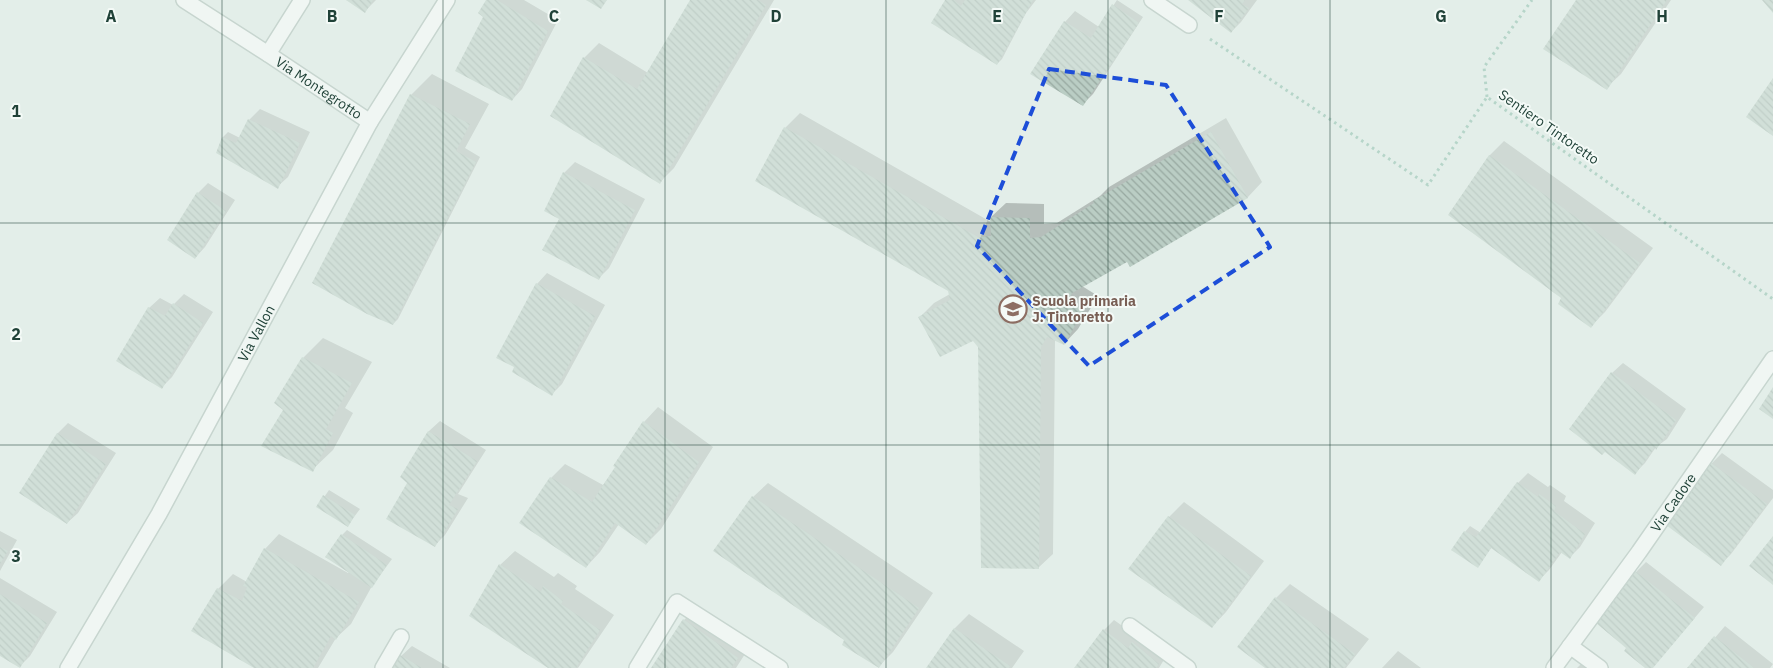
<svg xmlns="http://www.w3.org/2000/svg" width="1773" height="668" viewBox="0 0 1773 668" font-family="'IBM Plex Sans',sans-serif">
<defs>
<pattern id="building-back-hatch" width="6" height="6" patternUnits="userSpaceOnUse" patternTransform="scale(1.25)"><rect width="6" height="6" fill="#bacdc4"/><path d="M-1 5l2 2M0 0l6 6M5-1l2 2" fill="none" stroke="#97a8a0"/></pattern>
</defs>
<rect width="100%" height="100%" fill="#e3eee9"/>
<path fill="#0003" d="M348,0H376L365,11Z
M487,0H524L558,20L522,89L512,100Z
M692,0H774L674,168L660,182L552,116L584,58L599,43L648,73Z
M947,0H1036L1026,13L1002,59L997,64Z
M1117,0L1143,17L1093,94L1082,105L1032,74L1065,22L1075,11L1099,27Z
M1191,0H1257L1241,22L1231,32Z
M1577,0H1671L1621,74L1606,88Z
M432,74L489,104L465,148L480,157L398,319L393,324L411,95Z
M260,109L310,132L288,177L277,187L218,153L223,137L228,132L240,138L249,120Z
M800,113L991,222V217L1006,203L1044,204V224L1057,223L1100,196L1109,187L1226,118L1262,182L1248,197L1131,265L1128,260L1082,286L1098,296L1078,329L1064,344L1055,339L1053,554L1038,568L979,347L974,339L920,317L934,303L950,294L949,290L757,180L785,128Z
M1504,141L1653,248L1605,312L1591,326L1563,298L1449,214L1490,155Z
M575,162L645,199L609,268L599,278L561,219L564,173Z
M208,183L235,200L205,247L195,258L198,193Z
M547,273L605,305L562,384L552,394L537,284Z
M184,294L213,312L172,377L162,387L149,308L160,298L173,305Z
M323,338L372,362L345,408L353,413L333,450L312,470L284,410L303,358Z
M1623,363L1686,409L1667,439L1656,447L1645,463L1635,473L1605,451L1570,429L1612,373Z
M658,407L713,447L661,529L646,544L619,524L600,552L586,567L551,478L565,464L603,485L617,466L615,465L644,422Z
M440,421L486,450L458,494L468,498L445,535L435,545L408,483L402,476L429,431Z
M68,423L116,453L78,513L67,523L21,493L58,433Z
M1722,453L1773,490V498L1731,554L1721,564L1668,525L1712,463Z
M1528,473L1548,487L1550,485L1566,496L1564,501L1595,523L1580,547L1570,557L1562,552L1549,570L1539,580L1492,547L1478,566L1465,532L1470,526L1481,533L1518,483Z
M768,483L933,593L893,652L879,666L846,639L753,497Z
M329,490L360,509L348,525L318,506Z
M1184,502L1264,561L1226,612L1212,627L1130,568L1169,517Z
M347,530L392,559L372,586L351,624L336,638L318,668H256L193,631L218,589L233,574L247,582L265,549L279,534L348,573L349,572L342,535Z
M0,531L17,540L0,571Z
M515,551L554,577L558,573L577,586L575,589L614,615L578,668H551L500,565Z
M1646,562L1704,607L1652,668H1647L1628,648L1598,623L1636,572Z
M0,578L57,612L30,656L19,667L0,654Z
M1290,584L1369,639L1346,668H1267L1276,598Z
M698,606L752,643L736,668H652L684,620Z
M969,614L1024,651L1012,668H928L955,628Z
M1114,620L1138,637L1168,653L1159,668H1076L1104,630Z
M1725,626L1773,664L1770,668H1689Z
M412,646L450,668H394L401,656Z
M1398,651L1421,668H1382Z
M1587,658L1599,668H1577Z"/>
<path fill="url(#building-back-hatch)" d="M346,0H373L365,13Z
M486,0H497L548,31L512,101L455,71L483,17L478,13Z
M586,0H607L601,9Z
M690,0H758L766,5L660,184L550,116L583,57L637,89Z
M945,0H954L961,6L965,0H1033L997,65L931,23Z
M1188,0H1245L1242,4L1249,8L1231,33Z
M1576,0H1667L1607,90L1543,49Z
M1762,0H1773V13Z
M1112,4L1139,23L1083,106L1030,74L1064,21L1091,38Z
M1773,78V136L1746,117Z
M410,94L470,124L456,151L476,162L393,325L367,314L312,283Z
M248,119L300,143L278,189L216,153L222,137L236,143Z
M784,127L978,237L991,236L990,217L1030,218V238L1041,237L1094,203L1093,201L1211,132L1248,198L1130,267L1127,262L1072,293L1068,301L1084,310L1064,345L1047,337L1041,347L1039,569L981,568L978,347L973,341L940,357L918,317L950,300L948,291L755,181Z
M1489,155L1640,263L1591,328L1558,304L1561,298L1448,215Z
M563,172L635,210L599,280L542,250L559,219L544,211Z
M197,192L226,211L195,259L167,240Z
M536,283L595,316L552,396L512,372L514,367L496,358Z
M173,303L203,323L162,389L116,361L148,307L165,316Z
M302,357L352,383L326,429L333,433L313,472L261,446L283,410L274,403Z
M1611,372L1676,420L1656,450L1655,447L1635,475L1605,452L1602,455L1569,429Z
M1773,387V419L1759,409Z
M643,421L699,462L646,545L615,523L586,568L519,523L550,477L592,502L615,467L613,466Z
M428,431L477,461L449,505L458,509L435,547L386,519L407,483L400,477Z
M57,433L106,464L67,524L19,493Z
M1711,463L1767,504L1721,566L1666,525Z
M1517,482L1538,497L1539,494L1556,506L1554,511L1585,534L1570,559L1560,552L1539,582L1491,548L1478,568L1451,550L1464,531L1476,537Z
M323,495L355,515L348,527L316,507Z
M752,496L919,608L879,668L842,645L844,640L713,551Z
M1168,516L1251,576L1212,628L1128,569Z
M341,534L387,565L372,588L325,557Z
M1773,536V585L1749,566Z
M0,547L8,551L0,564Z
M264,548L359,602L336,640L331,636L313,668H254L191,631L217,588L242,601L247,587L243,586Z
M499,564L541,592L543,586L563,601L561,604L600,630L576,668H548L469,616Z
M1635,571L1695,618L1653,668H1645L1624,651L1626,648L1596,623Z
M0,594L47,623L20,668L0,656Z
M1275,597L1355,654L1344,668H1265L1237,647Z
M683,619L738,658L731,668H651Z
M954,628L1010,666L1009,668H926Z
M1103,629L1128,648L1132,642L1159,664L1156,668H1074Z
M1714,636L1754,668H1687Z
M400,655L422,668H393Z"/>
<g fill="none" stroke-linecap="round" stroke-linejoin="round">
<g stroke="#a5b7b0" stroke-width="18">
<g id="minor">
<path id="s1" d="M184,0L268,54L370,122"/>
<path d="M1152,0L1189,25"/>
<path d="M268,54L302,0"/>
<path d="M1130,626L1188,668"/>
<path d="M1570,646L1600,668"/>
<path id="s2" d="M68,668L159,514L370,122L447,0"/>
<path d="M383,668L401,637"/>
<path d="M637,668L677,602L780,668"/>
<path id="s3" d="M1554,668L1639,552L1773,359"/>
</g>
</g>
<path stroke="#7fb6a3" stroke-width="3" stroke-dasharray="2.5 4" stroke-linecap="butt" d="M1210,39L1428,185L1487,97L1773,299
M1487,97L1484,67L1532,0"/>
<use href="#minor" stroke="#fff" stroke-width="15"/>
</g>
<path d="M0 0H1773V668H0ZM1049,69L1166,85L1270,247L1089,366L977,246Z" fill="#e3eee9" fill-opacity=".55" fill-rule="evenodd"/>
<path fill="none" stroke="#1d4ed8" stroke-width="4" stroke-dasharray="10 6" stroke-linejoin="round" d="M1049,69L1166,85L1270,247L1089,366L977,246Z"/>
<path fill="none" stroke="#204238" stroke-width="1" stroke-opacity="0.55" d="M222,0V668M443,0V668M665,0V668M886,0V668M1108,0V668M1330,0V668M1551,0V668M0,223H1773M0,445H1773"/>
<defs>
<g id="school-ring" transform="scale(1.4375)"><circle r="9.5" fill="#f4faf7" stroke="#8d6e63" stroke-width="1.5"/><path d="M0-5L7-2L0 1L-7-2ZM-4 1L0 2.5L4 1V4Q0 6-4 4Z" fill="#8d6e63"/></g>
</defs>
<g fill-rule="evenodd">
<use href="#school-ring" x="1013" y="309"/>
</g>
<g text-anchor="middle" stroke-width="4" stroke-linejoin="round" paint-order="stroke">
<g font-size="14" fill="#204238" stroke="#f4faf7">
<text dy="5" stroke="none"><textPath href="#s1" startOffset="161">Via Montegrotto</textPath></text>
<text transform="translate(1549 127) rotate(35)" y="5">Sentiero Tintoretto</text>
<text dy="5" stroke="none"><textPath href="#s2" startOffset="384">Via Vallon</textPath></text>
<text dy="5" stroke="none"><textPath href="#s3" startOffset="204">Via Cadore</textPath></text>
</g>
<g font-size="14" font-weight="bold" fill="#785e54" stroke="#f4faf7" text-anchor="start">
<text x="1032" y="306">Scuola primaria<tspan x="1032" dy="16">J. Tintoretto</tspan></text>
</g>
</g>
<g font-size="16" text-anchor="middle" font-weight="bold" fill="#204238" stroke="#f4faf7" stroke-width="4" stroke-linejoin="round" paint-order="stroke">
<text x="111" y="22">A</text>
<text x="332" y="22">B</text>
<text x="554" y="22">C</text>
<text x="776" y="22">D</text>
<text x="997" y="22">E</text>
<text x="1219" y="22">F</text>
<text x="1441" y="22">G</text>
<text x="1662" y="22">H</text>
<text x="16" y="117">1</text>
<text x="16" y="340">2</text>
<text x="16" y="562">3</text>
</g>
</svg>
